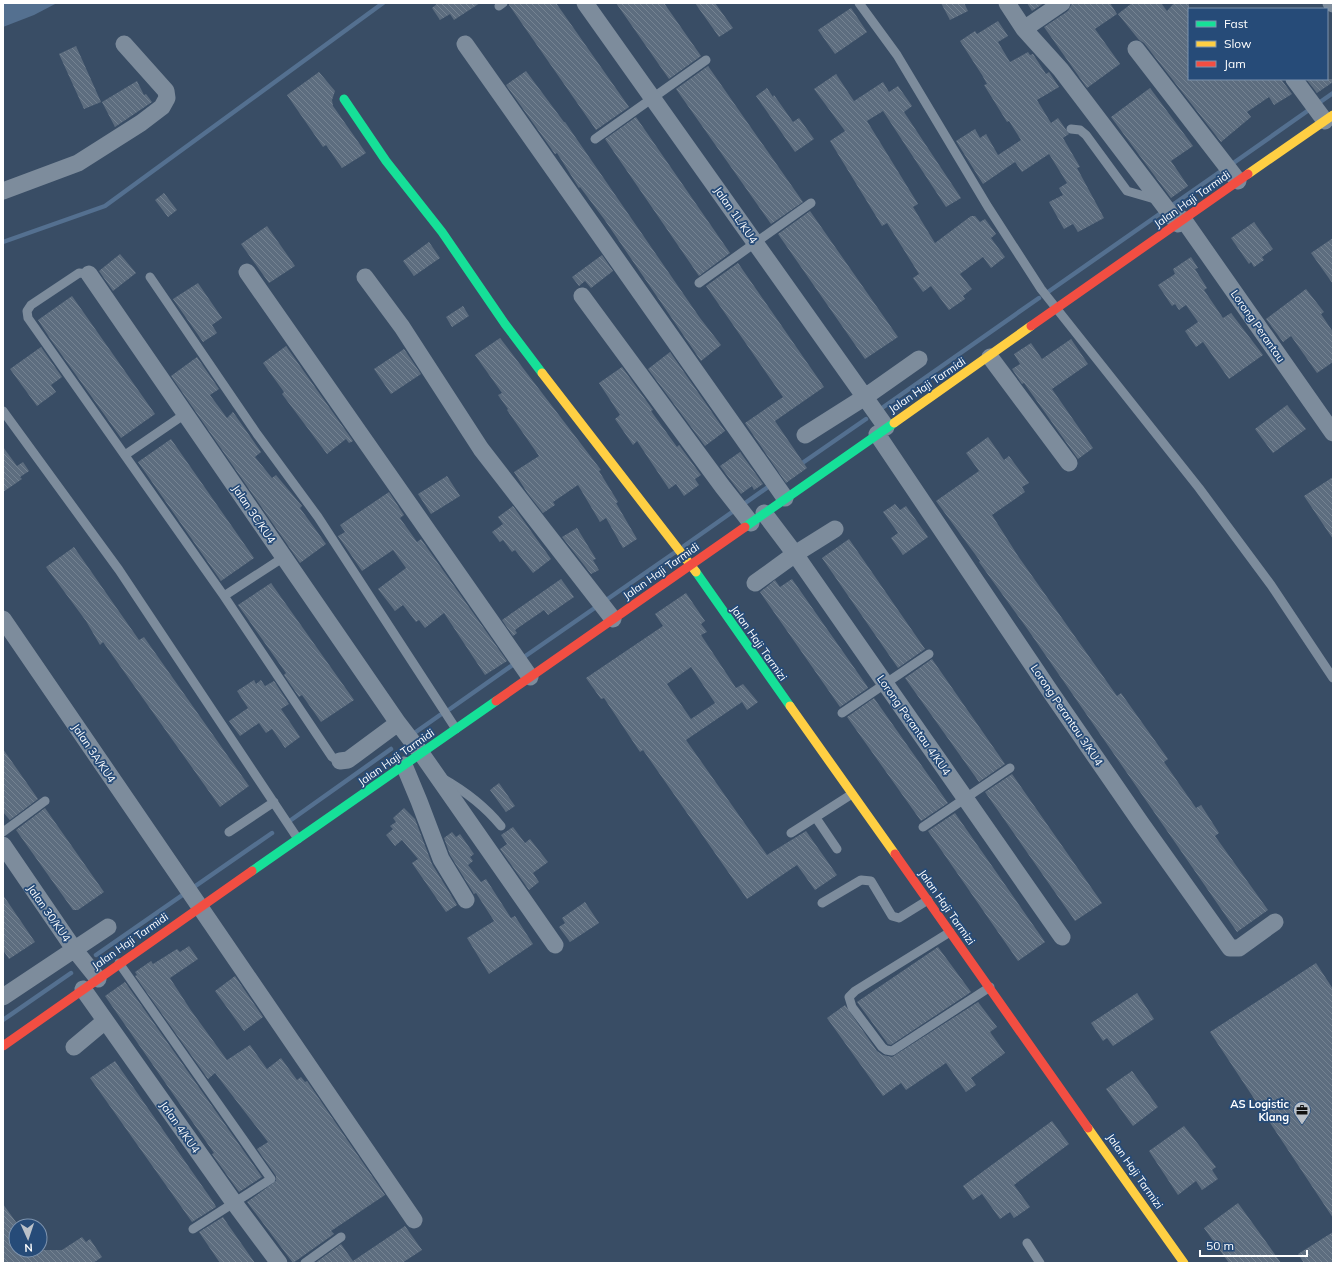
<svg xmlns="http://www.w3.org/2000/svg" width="1336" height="1266" viewBox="0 0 1336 1266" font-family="Mulish,sans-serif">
<defs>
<pattern id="building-back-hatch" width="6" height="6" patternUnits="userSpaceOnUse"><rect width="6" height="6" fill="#5d6d7f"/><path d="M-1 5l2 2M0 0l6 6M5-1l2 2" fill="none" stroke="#758392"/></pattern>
</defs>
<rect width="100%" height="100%" fill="#394d65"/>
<path fill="#547090" d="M3,3H57L34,15L3,27Z"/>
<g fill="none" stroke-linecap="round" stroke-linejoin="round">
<path stroke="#547090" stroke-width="4.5" d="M1232,164L1333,93
M1171,206L1224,169
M3,242L105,206L383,3
M1048,292L1161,213
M882,408L1039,298
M798,466L866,419
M741,506L768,487
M684,546L735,510
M524,657L674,553
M450,709L514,664
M413,734L440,715
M291,820L391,749
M96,955L272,833
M3,1020L71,973"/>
</g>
<path fill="url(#building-back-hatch)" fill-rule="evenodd" d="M438,3H480L454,20L450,14L440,20L432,8Z
M509,3H556L629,107L596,130L509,5Z
M616,3H664L701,56L669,79Z
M695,3H715L733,28L719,37Z
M941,3H964L968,11L950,20Z
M1027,3H1044L1032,11Z
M1072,3H1110L1117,14L1095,29L1120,64L1087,88L1044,27L1068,11Z
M1132,3H1161L1167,11L1174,3H1189V79H1281L1292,94L1274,105L1269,97L1247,112L1251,117L1221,142L1144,43L1139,40L1118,14Z
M851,8L867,32L835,54L818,30Z
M998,21L1008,36L998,42L1010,62L1028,52L1030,55L1033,54L1046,74L1049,72L1059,87L1037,100L1051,123L1058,118L1069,134L1063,138L1080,167L1077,168L1104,218L1078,232L1073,224L1064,229L1049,202L1063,195L1059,188L1067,183L1049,154L1022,172L1015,162L983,184L956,141L975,129L980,138L986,134L998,155L1021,140L1009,121L1007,122L984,85L987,84L982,75L960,41L975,31L977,34Z
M76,46L101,102L84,109L59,54Z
M708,66L803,202L771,224L676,89Z
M526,71L564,122H565L700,318L721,345L701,361L604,219L580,187L579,188L557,153L555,154L506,85Z
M319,72L335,91L332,100L333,106L366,153L342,168L326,145L323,147L287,95Z
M836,74L854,101L883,82L889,92L898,86L912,106L904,112L961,198L946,207L883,111L867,121L918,204L913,207L935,243L971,216H975L980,222L985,219L996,234L991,238L1005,257L991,268L983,257L960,274L972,289L963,296L965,299L949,310L931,286L923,292L913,278L919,274L887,223L882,226L830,141L845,131L814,89Z
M1306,79H1333V82L1317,93Z
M137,81L144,95L146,94L152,102L115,127L102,102Z
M767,88L773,97L774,95L793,122L799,118L814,139L795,152L756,96Z
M1150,88L1193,146L1171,161L1188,186L1171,198L1111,117Z
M636,117L730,253L699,276L605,139Z
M164,193L177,210L168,217L155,200Z
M810,211L898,337L865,359L778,234Z
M1254,222L1273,249L1262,257L1264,260L1254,267L1251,262L1249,264L1231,238Z
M267,226L295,266L269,283L241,244Z
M1333,238V284L1311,253Z
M429,242L440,258L414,276L403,261Z
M120,254L136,273L113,291L99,271Z
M602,255L613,271L591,288L585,281L579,286L572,277Z
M1191,257L1198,268L1195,269L1207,288L1204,290L1223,318L1231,313L1263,355L1229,379L1203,342L1196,347L1185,331L1198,322L1186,305L1179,310L1175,304L1172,306L1158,285L1175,274L1173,269Z
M738,263L824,387L775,421L807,468L786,483L745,423L783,397L706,286Z
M198,283L222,318L212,325L217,333L203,342L173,299Z
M1306,289L1324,312L1321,314L1333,332V362L1317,373L1291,336L1283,342L1266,319Z
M72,296L155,414L121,438L51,340L38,320Z
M463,306L469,316L452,327L446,317Z
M500,338L601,470L599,471L618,502L616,503L637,539L623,548L606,518L600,522L578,485L553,502L555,505L543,513L528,494L514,472L539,456L507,410L508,409L498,395L502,393L475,355Z
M1071,339L1088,364L1052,389L1093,448L1078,459L1024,383L1022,384L1012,369L1020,364L1014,354L1031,343L1042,359Z
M286,346L353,441L349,443L346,439L327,454L282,394L284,392L263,363Z
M41,347L62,377L51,385L56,392L37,406L10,369Z
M404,349L421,374L391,394L374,369Z
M670,352L725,431L705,446L648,369Z
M197,357L219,389L210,395L227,418L233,412L261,452L255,457L272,478L276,475L302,506L300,508L326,544L300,563L171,376Z
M622,367L653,410L651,411L677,447L679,445L701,475L695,479L699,485L684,496L676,484L669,489L637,441L633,445L615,419L620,415L599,383Z
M1287,405L1306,429L1273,453L1255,429Z
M988,437L1004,460L1009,456L1029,483L1022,487L1025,492L992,515L1018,556L1117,696L1121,693L1168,759L1164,762L1196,808L1201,805L1219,833L1215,836L1268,910L1237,932L1026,627L989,576L979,562L980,561L936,501L979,471L966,453Z
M171,439L254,558L221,581L138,462Z
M3,447L17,466L23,462L29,471L20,477L22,479L3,492Z
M740,452L763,484L754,490L752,486L741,494L720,466Z
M447,476L460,496L431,514L418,494Z
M1333,477V539L1304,496Z
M389,492L404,515L400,518L417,542L421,539L507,661L485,675L444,613L425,628L419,620L416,622L403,605L395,611L378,589L406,568L393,550L362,571L338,536L345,532L340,525Z
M895,504L900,510L906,506L928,537L903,555L891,538L898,533L883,512Z
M513,506L551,559L533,573L515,550L512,552L503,540L500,542L492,532L503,524L498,517Z
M577,528L596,559L593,560L599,570L591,574L562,537Z
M849,539L925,649L898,668L822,558Z
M74,547L139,640L144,637L249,786L220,807L103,642L100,645L86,621L46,567Z
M561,579L574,597L548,615L544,610L515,630L517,633L513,636L502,620Z
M792,579L867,686L868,688L840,707L760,592L775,580L780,587Z
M271,583L354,700L321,722L302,695L299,697L284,675L286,673L238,605Z
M686,593L705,621L701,624L707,632L701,635L736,688L743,684L758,702L747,710L742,702L686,740L767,855L806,831L837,875L815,890L797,865L747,899L643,750L640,752L604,698L601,699L586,678L663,626L655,614ZM691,667L715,703L691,719L667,684Z
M932,659L1005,764L979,782L905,678Z
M254,680L256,684L261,680L265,686L274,681L289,704L281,709L300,737L285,748L272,729L266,733L259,723L240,736L229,721L248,708L237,691Z
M874,698L948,803L921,821L847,717Z
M3,749L38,799L10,820L3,812Z
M1012,774L1102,903L1075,921L985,792Z
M499,783L515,806L506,812L490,790Z
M45,808L104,892L78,910H73L16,830Z
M404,808L415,819L432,864L457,905L446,912L412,863L418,859L402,840L395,846L386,835L393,829L390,826L396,822L393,818Z
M955,813L1045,942L1018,961L928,831Z
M513,827L525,843L530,839L548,862L533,873L539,882L529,890L500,849L507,844L501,835Z
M452,832L456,837L460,834L474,854L470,857L473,861L468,865L481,882L486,879L511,918L515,916L533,944L489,974L467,938L494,921L476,893L474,894L450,855L444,838Z
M3,895L35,942L9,959L3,950Z
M585,902L599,923L570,942L559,927L565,923L562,918Z
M189,946L198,959L170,978L190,1009L227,1060L250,1045L267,1069L281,1058L297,1080L301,1077L305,1082L307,1081L385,1195L331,1231L334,1234L293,1263L247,1202L276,1181V1176L257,1149L268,1142L215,1073L208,1079L135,976L137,975L135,972L151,961L153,964L177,949L180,952Z
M938,947L971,992L891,1045L888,1044L857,1002Z
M1316,963L1333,989V1218L1210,1032Z
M235,976L263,1017L244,1031L215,991Z
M125,982L262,1177L239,1192L212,1154L214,1153L105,996Z
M1137,993L1154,1019L1113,1046L1107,1038L1103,1041L1091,1023Z
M978,1002L997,1027L990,1032L1005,1053L971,1078L976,1085L966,1092L946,1063L906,1090L901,1083L883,1096L827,1018L845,1005L877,1051L883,1055L892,1057Z
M115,1061L214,1203L216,1207L192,1222L90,1078Z
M1132,1071L1158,1107L1133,1126L1106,1089Z
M1052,1121L1069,1144L1014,1185L1030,1207L1014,1218L1010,1212L1000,1219L982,1194L973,1200L963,1186Z
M1184,1126L1216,1167L1212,1170L1218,1179L1202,1190L1196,1181L1178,1195L1149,1151Z
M1238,1203L1264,1239L1281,1263H1229L1204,1228Z
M3,1204L16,1222V1250H62L82,1237L86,1242L90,1239L102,1257L93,1263H3Z
M223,1217L229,1226L255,1263H220L199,1232Z
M405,1226L422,1250L402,1263H315L341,1244L353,1261Z
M1333,1232V1263H1304L1298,1254Z"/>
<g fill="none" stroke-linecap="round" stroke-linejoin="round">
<path stroke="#7d8c9c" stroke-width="9" d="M859,3L897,55L988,207L1041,289L1199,488L1271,585L1333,678
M499,6L503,3
M1071,129L1080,130L1086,135L1127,191L1158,200
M595,139L706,60
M89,274L79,273L31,305L27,311L28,318L224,596L332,757L340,761
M150,277L257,434L318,517L456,729
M699,283L811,203
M3,411L119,570L298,839
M125,455L185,414
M224,596L284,557
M842,713L929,654
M442,778C465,791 484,805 501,826
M816,818L837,849
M923,827L1010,768
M3,832L45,801
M229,832L274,802
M791,833L852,794
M822,903L861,880L871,881L892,916L899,918L928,900
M950,932L855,991L849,997L852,1007L882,1047L886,1050L892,1051L990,987
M119,963L271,1179L193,1229
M1027,1243L1040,1263
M305,1263L341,1237"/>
<path stroke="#7d8c9c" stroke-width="17" d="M585,3L886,427
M1007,3L1024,29L1061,70L1178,224
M1331,3L1333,4
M1024,29L1062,3
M465,44L785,498
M1136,49L1238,181
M1294,79L1325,121
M3,191L78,163L141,123L162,107L167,98L166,91L124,44
M1183,219L1333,433
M247,272L530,677
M89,274L398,723L421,753L555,945
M365,277L402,327L481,449L613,619
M582,296L722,486L751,523
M990,357L1069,463
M877,434L1052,694L1141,823L1230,948H1239L1275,922
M805,435L865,397L919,359
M764,513L795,554L1062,937
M755,583L795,554L835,529
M3,619L414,1220
M340,761L348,760L398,723
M404,765L419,801L441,859L466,900
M3,845L74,949L98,979
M83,989L235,1204L279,1263
M3,997L108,927
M74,1047L105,1021"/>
<path stroke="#16e098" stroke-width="9" d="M344,99L386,161L442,232L505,324L542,373
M745,527L894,423
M696,572L790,706
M252,871L496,701"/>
<path stroke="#ffcf43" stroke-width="9" d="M1248,174L1333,115
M542,373L696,572
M894,423L1031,326
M790,706L895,854
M1088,1128L1184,1263"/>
<path stroke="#f24e42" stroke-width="9" d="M1031,326L1248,174
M496,701L745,527
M895,854L1088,1128
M3,1046L252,871"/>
</g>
<defs>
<g id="office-pin" transform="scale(0.9)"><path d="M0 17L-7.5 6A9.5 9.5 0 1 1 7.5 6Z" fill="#bac1c9" stroke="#264b78"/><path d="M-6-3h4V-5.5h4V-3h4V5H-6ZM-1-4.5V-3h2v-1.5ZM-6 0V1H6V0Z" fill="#111"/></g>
</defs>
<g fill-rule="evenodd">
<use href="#office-pin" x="1302" y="1110"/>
</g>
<g text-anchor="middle" stroke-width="3.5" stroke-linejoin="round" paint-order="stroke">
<g font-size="11" fill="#fff" stroke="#264b78">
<text transform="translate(1192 199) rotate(-35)" y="4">Jalan Haji Tarmidi</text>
<text transform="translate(736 215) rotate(55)" y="4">Jalan 1L/KU4</text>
<text transform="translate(1258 326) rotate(55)" y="4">Lorong Perantau</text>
<text transform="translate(927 385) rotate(-34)" y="4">Jalan Haji Tarmidi</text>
<text transform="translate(254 514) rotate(56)" y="4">Jalan 3C/KU4</text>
<text transform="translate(661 571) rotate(-35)" y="4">Jalan Haji Tarmidi</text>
<text transform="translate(759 643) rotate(55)" y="4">Jalan Haji Tarmizi</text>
<text transform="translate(1067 715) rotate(56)" y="4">Lorong Perantau 3/KU4</text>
<text transform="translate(914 725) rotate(55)" y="4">Lorong Perantau 4/KU4</text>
<text transform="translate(94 753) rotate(56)" y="4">Jalan 3A/KU4</text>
<text transform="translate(396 757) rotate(-35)" y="4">Jalan Haji Tarmidi</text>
<text transform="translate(947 907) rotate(55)" y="4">Jalan Haji Tarmizi</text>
<text transform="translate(49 913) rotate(55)" y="4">Jalan 30/KU4</text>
<text transform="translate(130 941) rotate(-35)" y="4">Jalan Haji Tarmidi</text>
<text transform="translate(180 1127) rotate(55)" y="4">Jalan 4/KU4</text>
<text transform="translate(1135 1171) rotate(55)" y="4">Jalan Haji Tarmizi</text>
</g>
<g font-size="11" font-weight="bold" fill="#fff" stroke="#264b78" text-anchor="end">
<text x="1289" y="1108">AS Logistic<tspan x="1289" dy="13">Klang</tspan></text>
</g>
</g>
<rect width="1336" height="1266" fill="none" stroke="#ffffff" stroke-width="8"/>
<rect x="1188" y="8" width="140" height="72" fill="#264b78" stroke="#7d93ae"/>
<rect x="1196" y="21" width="20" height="6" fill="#16e098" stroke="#7d93ae"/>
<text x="1224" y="28" font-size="12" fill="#ffffff">Fast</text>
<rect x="1196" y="41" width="20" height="6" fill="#ffcf43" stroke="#7d93ae"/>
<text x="1224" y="48" font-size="12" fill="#ffffff">Slow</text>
<rect x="1196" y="61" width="20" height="6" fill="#f24e42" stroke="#7d93ae"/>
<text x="1224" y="68" font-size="12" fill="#ffffff">Jam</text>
<g transform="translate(28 1238) rotate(177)"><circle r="19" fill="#264b78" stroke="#7d93ae"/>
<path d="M0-3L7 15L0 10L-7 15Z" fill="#bac1c9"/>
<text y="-6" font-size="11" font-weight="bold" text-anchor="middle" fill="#ffffff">N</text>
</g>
<path d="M1200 1250v6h107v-6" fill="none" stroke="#ffffff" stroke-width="2"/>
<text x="1206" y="1250" font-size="12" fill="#ffffff" stroke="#264b78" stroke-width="3" paint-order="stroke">50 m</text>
</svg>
